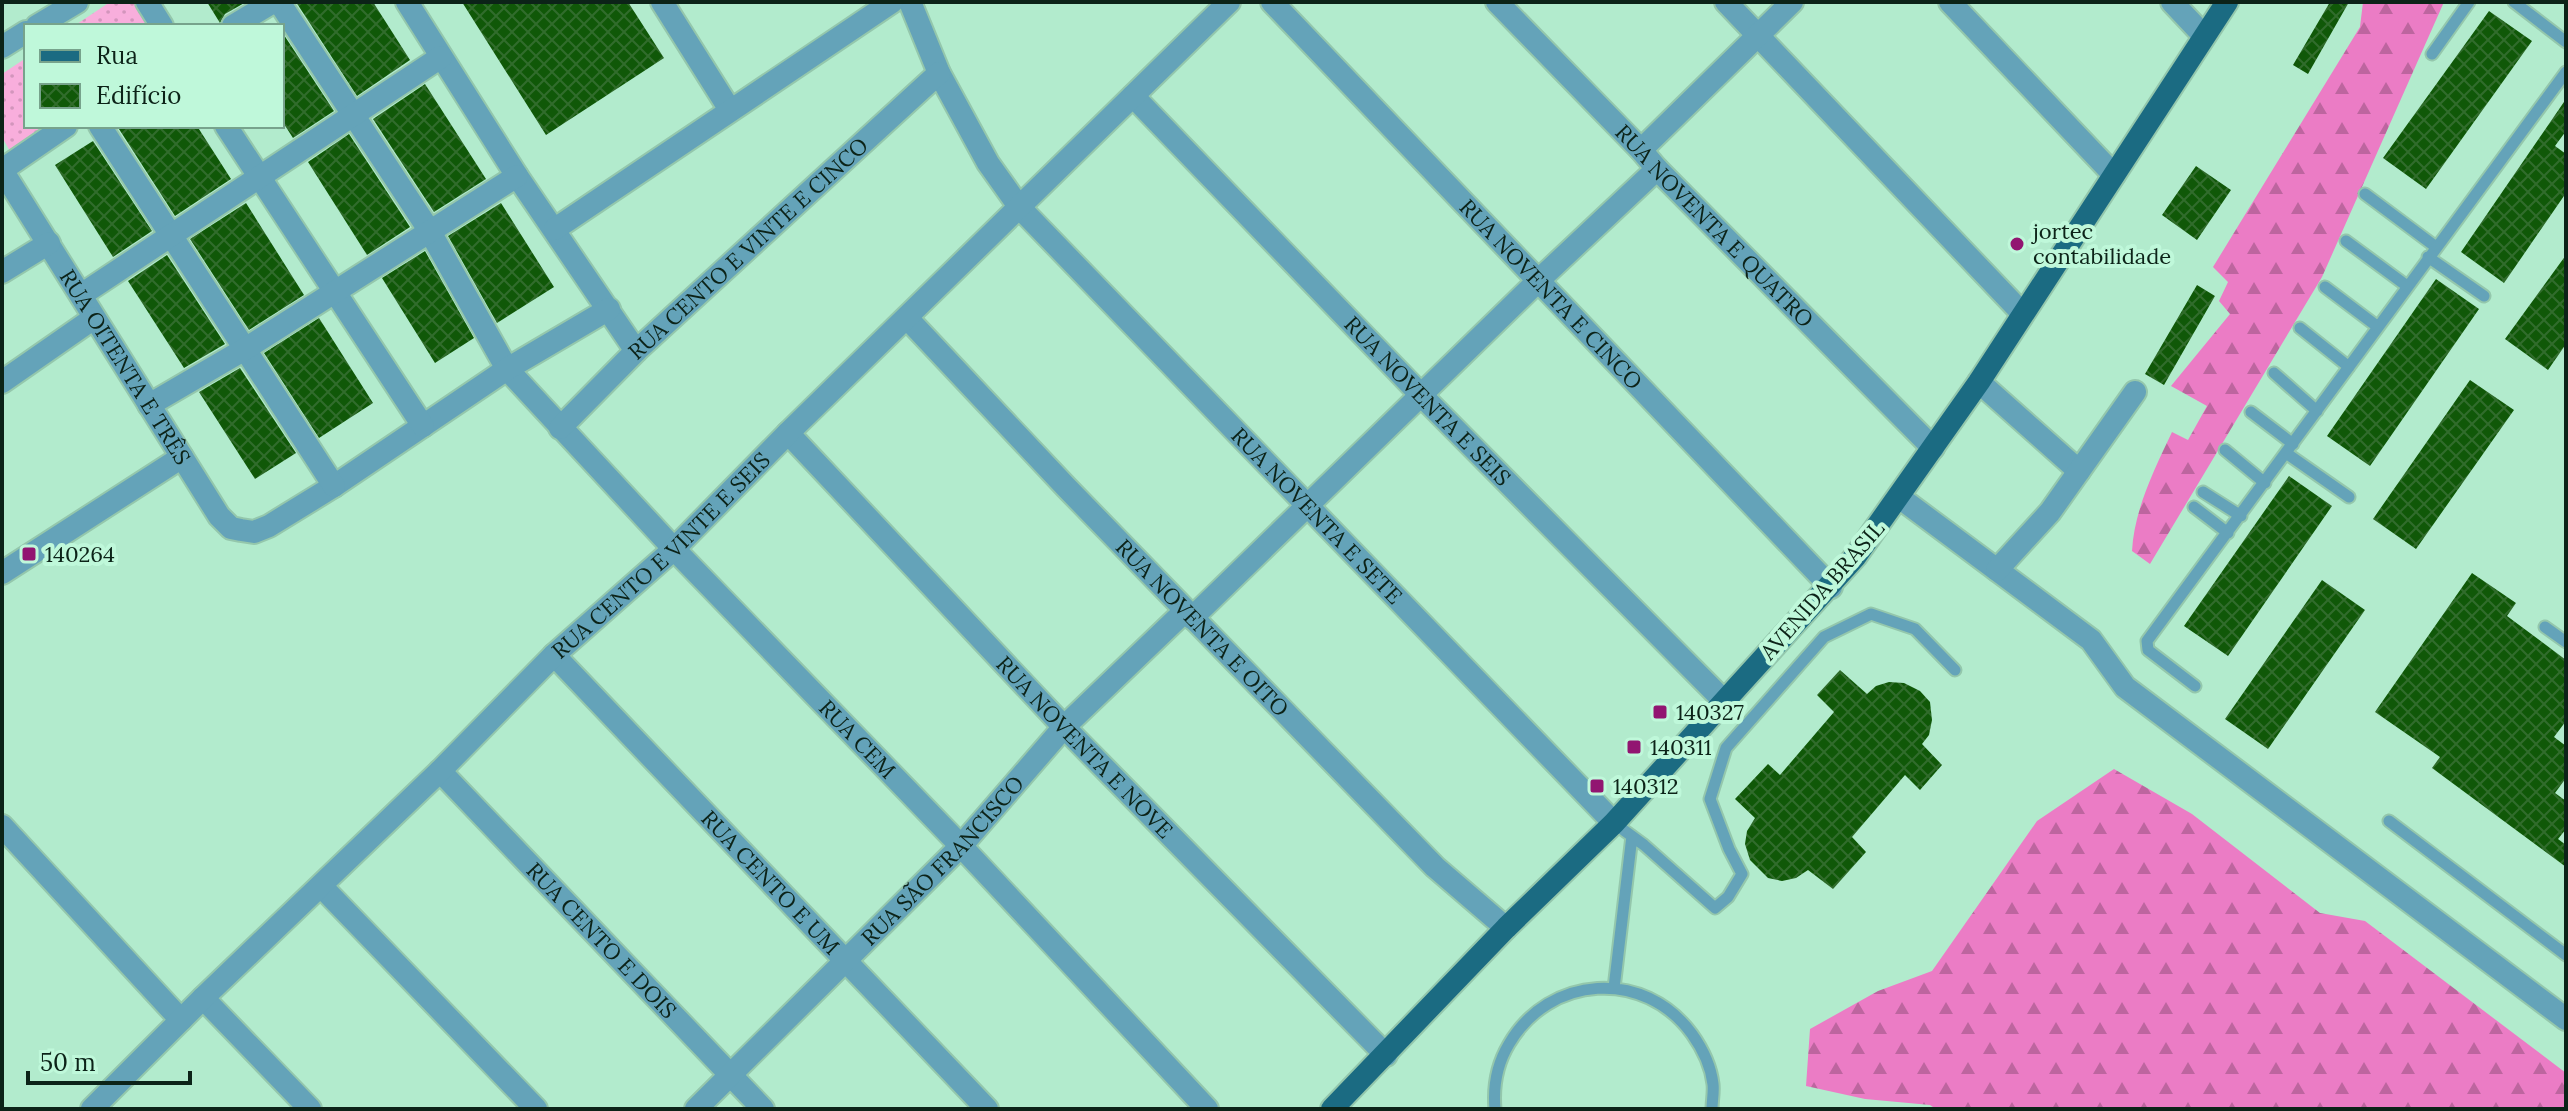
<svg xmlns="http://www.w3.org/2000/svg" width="2568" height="1111" viewBox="0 0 2568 1111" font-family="Lora,serif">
<defs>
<pattern id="forest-firs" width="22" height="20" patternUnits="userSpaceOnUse" patternTransform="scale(2)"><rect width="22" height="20" fill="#eb7cc5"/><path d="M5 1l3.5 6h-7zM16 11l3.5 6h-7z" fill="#bd659f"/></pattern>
<pattern id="park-dots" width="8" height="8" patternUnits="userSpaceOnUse" patternTransform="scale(2)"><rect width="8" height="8" fill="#f8aedc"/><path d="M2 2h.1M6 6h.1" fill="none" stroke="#d395bc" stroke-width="1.8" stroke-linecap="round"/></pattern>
<pattern id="building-cross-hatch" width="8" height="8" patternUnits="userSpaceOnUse" patternTransform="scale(2)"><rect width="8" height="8" fill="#105808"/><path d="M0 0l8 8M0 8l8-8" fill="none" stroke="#316c2c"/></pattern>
</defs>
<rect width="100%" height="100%" fill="#b2ebcd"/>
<path fill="url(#forest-firs)" d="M2363,2H2444L2322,277L2150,564L2132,551C2134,510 2155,468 2172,432L2188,440L2207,406L2171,386L2230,314L2219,301L2228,282L2213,267L2360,27Z
M2114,769L2192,814L2320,913L2365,921L2566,1073V1109H1936L1930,1105L1865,1099L1806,1086L1810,1029L1878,991L1932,971L2037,821Z"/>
<path fill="url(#park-dots)" d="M110,2H133L150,26H74Z
M26,58V126H51L11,153L2,137V74Z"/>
<path fill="url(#building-cross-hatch)" d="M207,2H246L225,14L220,23Z
M296,2H373L410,60L357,96Z
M462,2H628L664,58L546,135Z
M2330,2H2349L2308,74L2293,65Z
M2489,11L2532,41L2426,189L2383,158Z
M282,32L334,111L293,138L282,121Z
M425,84L486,179L434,212L373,119Z
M2566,99V131L2555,146L2566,154V193L2504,283L2461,252Z
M117,126H197L231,179L175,216Z
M349,134L410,227L367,255L308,162Z
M93,141L152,231L113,257L55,165Z
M2196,166L2231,190L2197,240L2162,215Z
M246,203L304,295L249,330L190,239Z
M501,203L554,287L497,323L448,236Z
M425,251L474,338L435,363L382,278Z
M167,255L225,344L184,368L128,281Z
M2566,255V344L2548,370L2505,339Z
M2436,279L2479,309L2370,466L2327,436Z
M2197,285L2215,296L2164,385L2145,374Z
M319,318L373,403L319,438L264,353Z
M240,368L296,453L255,479L199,392Z
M2470,380L2514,410L2416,549L2373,519Z
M2289,476L2332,506L2228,656L2184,626Z
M2472,573L2516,603L2507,616L2566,660V721L2554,737L2566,746V778L2555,793L2566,801V829L2558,839L2566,845V867L2432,768L2440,757L2375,712Z
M2322,580L2365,610L2268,749L2225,719Z
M1840,670L1867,694L1876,686L1889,682L1904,683L1920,691L1930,702L1932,720L1929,735L1922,744L1942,765L1920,790L1905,775L1852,837L1866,852L1833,889L1808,870L1796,878L1782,881L1768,878L1750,860L1745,844L1747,831L1755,818L1735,799L1768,764L1780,775L1834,712L1817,695Z"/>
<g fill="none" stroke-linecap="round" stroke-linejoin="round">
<g stroke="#94c7ac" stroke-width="15">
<path id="service" d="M2514,2L2566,42
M2432,54L2469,2
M2365,194L2436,247
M2346,241L2407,286
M2428,257L2484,296
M2325,287L2378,327
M2300,328L2349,367
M2274,373L2317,411
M2251,412L2293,444
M2225,450L2265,483
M2286,453L2349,497
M2203,492L2241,516
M2194,507L2228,533
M2545,627L2566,642
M2195,686L2148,650L2147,641L2566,72
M2389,821L2566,955
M1614,823L1644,845L1715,908L1728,897L1742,874L1729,849L1710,799L1726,748L1824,637L1871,614L1915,629L1955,670
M1614,988L1632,836
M1495,1109C1493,1086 1497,1064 1509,1044C1549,975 1644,968 1692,1034C1702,1048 1711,1067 1713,1084C1714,1092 1712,1101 1712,1109"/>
</g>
<g stroke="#94c7ac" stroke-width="26">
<g id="minor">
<path d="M147,2L162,26"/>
<path id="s1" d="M279,2L429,230L507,369L674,549L961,846L1207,1109"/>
<path d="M407,2L517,176L636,351"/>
<path d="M662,2L730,110"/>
<path id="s2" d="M910,2L939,73L988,163L1020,208L1614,823"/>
<path id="s3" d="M1272,2L1831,587"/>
<path id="s4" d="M1497,2L1641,150L1657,169L1933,448"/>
<path d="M1726,2L2022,313"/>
<path d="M1950,2L2114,175"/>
<path d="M2172,2L2204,36"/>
<path d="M37,26L77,2"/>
<path d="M233,26L273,2"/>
<path d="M2,47L26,32"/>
<path id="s5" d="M1133,96L1422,396L1725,702"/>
<path id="s6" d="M66,126L2,170L219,516L231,528L241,530L254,532L269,526L334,486L507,369L609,309"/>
<path d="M100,126L334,486"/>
<path d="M226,126L423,426"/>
<path d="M1641,150L1792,2"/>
<path d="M555,229L892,2"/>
<path d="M2,272L49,243"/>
<path d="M81,295L441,57"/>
<path id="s7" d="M907,318L1066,487L1435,867L1506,928"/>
<path d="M2,382L94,318"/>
<path d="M1979,382L2079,471"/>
<path d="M149,405L245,349L517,176"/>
<path id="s8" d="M560,428L636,351L939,73"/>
<path id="s9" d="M788,433L1064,727L1386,1055"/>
<path d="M1899,497L2091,640L2125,687L2566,1019"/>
<path d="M1997,570L2050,512L2135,392"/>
<path d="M2,573L182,457"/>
<path d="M1192,618L1540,279L1657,169"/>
<path id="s10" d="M554,655L987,1109"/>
<path id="s11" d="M440,771L763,1109"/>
<path d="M2,826L181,1020"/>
<path d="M322,887L536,1109"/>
<path d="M203,998L310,1109"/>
<path id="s12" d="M92,1109L203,998L440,771L554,655L674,549L788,433L1229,2"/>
<path id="s13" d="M696,1109L961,846L1064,727L1185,611"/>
</g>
</g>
<g stroke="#94c7ac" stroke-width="26">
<path id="primary" d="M1332,1109L1506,928L1614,823L1856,556L1979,382L2227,2"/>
</g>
<use href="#service" stroke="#64a3b9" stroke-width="11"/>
<use href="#minor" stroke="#64a3b9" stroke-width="22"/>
<use href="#primary" stroke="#1b6b82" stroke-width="22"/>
</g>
<g fill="#921571" stroke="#bff8da" stroke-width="3">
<circle cx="2017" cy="244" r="8"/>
<rect x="21" y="546" width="16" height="16" rx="4"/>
<rect x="1652" y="704" width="16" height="16" rx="4"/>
<rect x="1626" y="739" width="16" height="16" rx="4"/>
<rect x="1589" y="778" width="16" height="16" rx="4"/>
</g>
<g text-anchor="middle" stroke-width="8" stroke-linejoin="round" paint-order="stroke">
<g font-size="22" fill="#0c2318" stroke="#bff8da">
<text dy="8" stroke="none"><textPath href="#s4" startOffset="312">RUA NOVENTA E QUATRO</textPath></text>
<text dy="8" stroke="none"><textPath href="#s8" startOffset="260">RUA CENTO E VINTE E CINCO</textPath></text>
<text dy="8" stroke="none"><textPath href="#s3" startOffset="404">RUA NOVENTA E CINCO</textPath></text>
<text dy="8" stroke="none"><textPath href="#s6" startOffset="310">RUA OITENTA E TRÊS</textPath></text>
<text dy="8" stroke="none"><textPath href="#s5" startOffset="424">RUA NOVENTA E SEIS</textPath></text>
<text dy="8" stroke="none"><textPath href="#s2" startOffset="662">RUA NOVENTA E SETE</textPath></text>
<text dy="8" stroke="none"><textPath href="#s12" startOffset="794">RUA CENTO E VINTE E SEIS</textPath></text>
<text transform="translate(1822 590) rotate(-49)" y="8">AVENIDA BRASIL</text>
<text dy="8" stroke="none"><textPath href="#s7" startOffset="428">RUA NOVENTA E OITO</textPath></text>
<text dy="8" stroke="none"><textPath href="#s1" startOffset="942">RUA CEM</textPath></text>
<text dy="8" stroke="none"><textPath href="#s9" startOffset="432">RUA NOVENTA E NOVE</textPath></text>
<text dy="8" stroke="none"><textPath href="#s13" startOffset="350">RUA SÃO FRANCISCO</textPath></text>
<text dy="8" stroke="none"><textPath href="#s10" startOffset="314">RUA CENTO E UM</textPath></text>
<text dy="8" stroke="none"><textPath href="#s11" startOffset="234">RUA CENTO E DOIS</textPath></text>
</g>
<g font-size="22" fill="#0c2318" stroke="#bff8da" text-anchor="start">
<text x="2033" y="239">jortec<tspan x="2033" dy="25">contabilidade</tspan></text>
<text x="45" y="562">140264</text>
<text x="1676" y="720">140327</text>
<text x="1650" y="755">140311</text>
<text x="1613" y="794">140312</text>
</g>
</g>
<rect width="2568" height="1111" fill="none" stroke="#0c2318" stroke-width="8"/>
<rect x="24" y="24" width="260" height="104" fill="#bff8da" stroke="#77a38c" stroke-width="2"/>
<rect x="40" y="50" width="40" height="12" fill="#1b6b82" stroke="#77a38c" stroke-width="2"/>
<text x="96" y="64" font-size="24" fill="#0c2318">Rua</text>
<rect x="40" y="84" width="40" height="24" fill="url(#building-cross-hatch)" stroke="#77a38c" stroke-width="2"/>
<text x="96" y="104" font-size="24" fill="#0c2318">Edifício</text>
<path d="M28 1071v12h162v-12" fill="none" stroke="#0c2318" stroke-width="4"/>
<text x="40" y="1071" font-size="24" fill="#0c2318" stroke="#bff8da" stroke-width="6" paint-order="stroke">50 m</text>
</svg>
